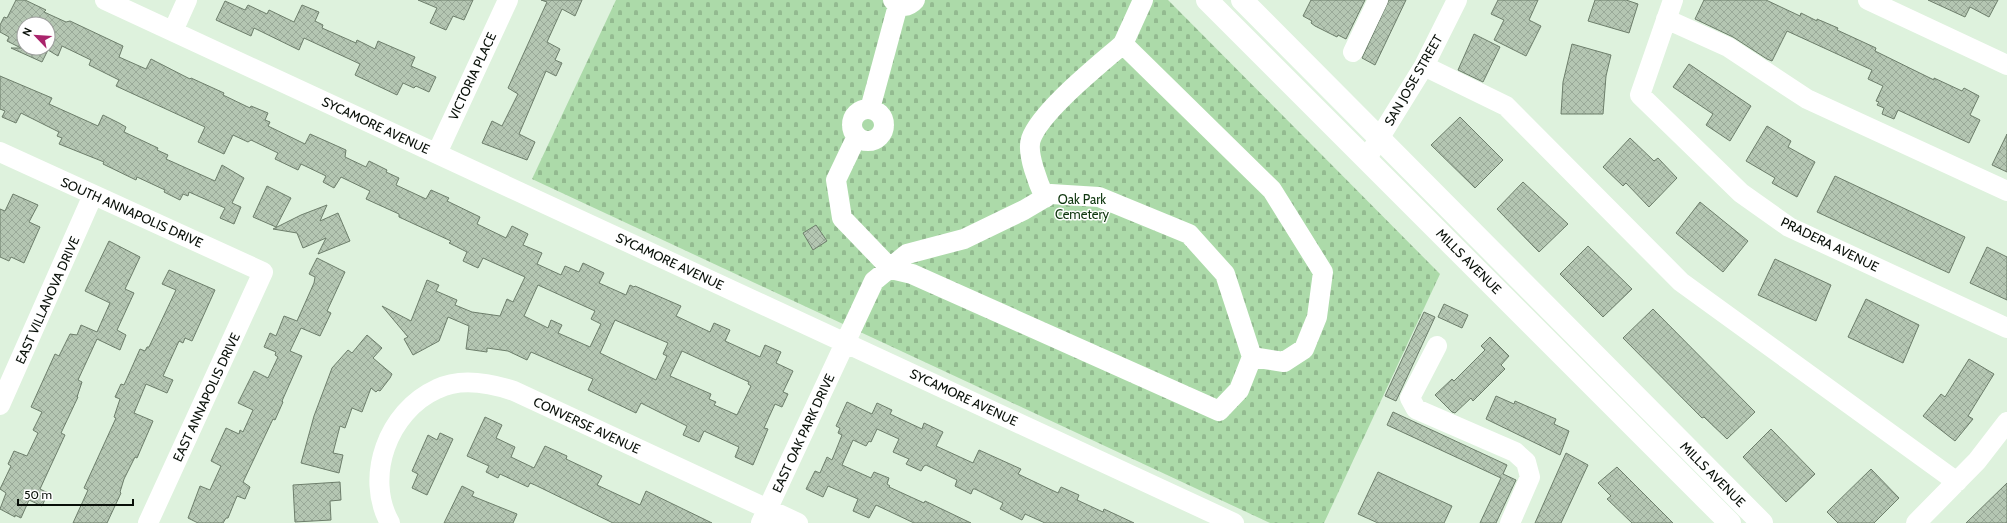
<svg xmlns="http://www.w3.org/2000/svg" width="2007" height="523" viewBox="0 0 2007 523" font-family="Cabin,sans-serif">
<defs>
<pattern id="cemetery-stones" width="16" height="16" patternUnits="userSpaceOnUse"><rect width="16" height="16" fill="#acdaa9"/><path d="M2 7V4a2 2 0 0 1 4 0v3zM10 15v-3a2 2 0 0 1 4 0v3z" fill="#93ba90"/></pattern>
<pattern id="building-cross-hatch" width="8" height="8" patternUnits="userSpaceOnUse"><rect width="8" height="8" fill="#b4c6b2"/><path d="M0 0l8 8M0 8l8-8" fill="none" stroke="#99a998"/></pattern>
</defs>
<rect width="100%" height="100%" fill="#def2dd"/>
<path fill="url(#cemetery-stones)" d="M616,0H1168L1440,274L1324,523H1270L532,179Z"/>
<path fill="url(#building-cross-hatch)" stroke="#6d7e6b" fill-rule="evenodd" d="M16,0H25L46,10L44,12L66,22L70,21L123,46L119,57L146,69L151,59L190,79L191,78L224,93L223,95L250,108L251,106L268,113L265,120L270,122L268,126L305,144L310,134L346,150L345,157L366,167L369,161L387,170L386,172L399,178L396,185L426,199L431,190L449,198L447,201L480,217L477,224L506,238L512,226L528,234L523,245L542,253L537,264L561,275L565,266L579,272L583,263L604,273L599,283L626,295L630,285L634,287L635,286L681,306L676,316L710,332L714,323L730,330L725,341L760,357L765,345L781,352L776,363L793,371L783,392L788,394L782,407L775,404L764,428L768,429L753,465L735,457L739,447L704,431L699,442L683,435L687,426L641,403L636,413L588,390L593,379L531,352L527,360L508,351L487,348V352L466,349L469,326L448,317L439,341L413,355L404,339L408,337L382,306L411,321L427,280L439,285L436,291L457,300L455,305L472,312L500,316L507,299L513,302L525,277L483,258L478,268L463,261L467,252L449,243L451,241L399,217V214L366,199L370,191L341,177L334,188L323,182L326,176L324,175L301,164L298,170L275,159L278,153L251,140L248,142L233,135L224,154L198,142L205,127L116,86L119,80L89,65L91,60L62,46L58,56L48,50L42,62L11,48H21L7,41L9,37L0,32V25L4,17L7,18ZM24,24H48V48H24ZM538,285L595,311L591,319L601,324L590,347L558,333L562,325L551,320L548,328L524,316ZM615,320L668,343L663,354L667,356L656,380L600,353ZM682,351L749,382L748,384L751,386L737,415L714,405L716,402L709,399L711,394L670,376Z
M418,0H473L464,20L453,16L446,30L430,23L437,8Z
M541,0H582L575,16L562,9L547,42L560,49L555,60L562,63L556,76L546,71L519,134L535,142L527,160L482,143L492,121L502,126L518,94L508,88L547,2Z
M1311,0H1365L1346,39L1338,35L1337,37L1315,26L1311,23L1312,21L1303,16Z
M1389,0H1406L1375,65L1362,58Z
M1498,0H1538L1529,20L1541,26L1526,56L1494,40L1504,20L1491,14Z
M1595,0H1626L1638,4L1629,33L1588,21Z
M1704,0H1766L1800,16L1801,13L1817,21V19L1838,28L1837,30L1876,48L1875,51L1934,80V78L1962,91L1964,88L1979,96L1970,115L1980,120L1969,143L1898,110L1894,119L1882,114L1884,108L1877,105L1879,102L1876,101L1883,86L1868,79L1872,70L1787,31L1772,61L1767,59L1733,37L1695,19Z
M1928,0H1998L1989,17L1970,7L1965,17Z
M225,1L245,10L248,5L267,14L269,10L294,22L302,5L319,12L315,21L323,25L322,28L356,43L357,40L375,49L378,41L415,57L411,66L436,77L429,92L416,86L414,88L403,83L397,95L355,75L360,64L304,38L299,50L254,28L251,36L216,20Z
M1474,34L1500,47L1483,82L1458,70Z
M1572,44L1611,55L1606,76L1603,114H1561L1563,82Z
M1689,64L1751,106L1730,141L1706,125L1713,114L1673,87Z
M0,76L52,98L49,104L98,126L103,115L119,123L126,127L124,132L158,148L157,150L168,155L166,159L215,181L222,165L244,178L232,203L241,207L234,224L220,218L225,208L189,192L188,196L183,194L180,200L164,192L165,190L137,177L136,180L103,164L104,162L59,144L62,138L57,136L59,132L21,113L16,123L2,117L5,111L0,109Z
M1460,117L1503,160L1475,188L1431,145Z
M1767,126L1791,141L1788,147L1815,162L1797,197L1772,183L1775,178L1746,161Z
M2007,134V172L1992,165Z
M1630,138L1654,161L1658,158L1677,178L1649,207L1626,183L1623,186L1603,167Z
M1835,176L1965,237L1949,273L1817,212Z
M1523,182L1568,224L1539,252L1497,209Z
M267,186L291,198L276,227L253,217Z
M13,194L38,205L29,222L40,227L24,263L11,257L9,261L0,257V209L5,211Z
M1700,202L1748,241L1723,272L1676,233Z
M327,205L320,221L338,213L350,241L318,254L326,238L303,248L297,233L273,229L301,215Z
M816,225L827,241L813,250L803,233Z
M109,241L140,257L125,289L134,293L117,330L126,335L120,350L97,339L78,380L82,382L77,397H78L61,433L65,435L40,489L48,493L42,506L29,500L21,518L15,515V517L0,509L6,493L0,489L11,466L8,464L14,451L27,456L38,433L33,430L42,412L31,407L55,354L59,356L70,334L77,335L81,325L97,332L110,303L85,291Z
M1588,246L1632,289L1603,317L1560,274Z
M1987,247L2007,257V300L1970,283Z
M317,258L345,272L327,311L331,313L320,336L301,328L290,351L302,356L282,401L283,402L275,420L273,419L243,482L250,487L245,499L237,496L228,518H226L223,523H198L188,518L200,486L210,490L221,466L211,461L226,428L239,434L240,430L243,432L253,410L238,403L254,371L268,378L278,357L275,355L276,352L264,347L270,333L276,336L284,316L297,321L314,283L315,277L309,274Z
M1775,259L1831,285L1816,321L1758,295Z
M169,270L215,290L192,341L185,338L183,343L179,341L163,376L173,380L167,393L146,384L134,413L153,421L137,458L135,457L124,479L120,492L121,493L107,523H73L88,490L84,488L116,418L114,417L120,399L115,397L121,384L124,385L140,349L145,351L147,347H149L176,290L162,284Z
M1866,299L1919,325L1903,363L1848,337Z
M1444,304L1468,315L1462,328L1438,317Z
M1653,309L1755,412L1727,439L1704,417L1702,418L1623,338Z
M1424,312L1435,317L1396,401L1385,396Z
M367,335L382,348L373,358L392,374L390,378L380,391L378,390L376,392L371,388L362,412L352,408L345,428L340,426L333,453L343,455L339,473L301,463L314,416L332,368L348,350L352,353Z
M1490,337L1509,356L1501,365L1505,369L1473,401L1471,398L1455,413L1452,412L1435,395L1452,379L1454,381L1485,350L1481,346Z
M1969,359L1994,374L1968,416L1973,419L1955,441L1923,416L1941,394L1945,397Z
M1496,396L1514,404L1515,401L1556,419L1554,424L1569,431L1560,455L1486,419Z
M847,402L872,414L877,403L892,410L890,414L922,429L924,423L943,432L936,446L973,463L979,450L1021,469L1018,474L1058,493L1061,487L1079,495L1077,500L1103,512L1104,509L1134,523H1045L1025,514L1022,520L1000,509L1003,503L975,489H973L971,494L955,486L957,480L926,465L924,466L921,471L906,464L909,459L893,452L899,439L877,429L871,442L869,441L866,446L853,440L842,465L871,478L874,472L889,478L887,484L890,486L889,487L924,503L925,501L971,523H914L876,505L869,518L853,511L858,499L828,486L823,497L806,489L815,471L820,473L827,457L832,460L842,435L838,433L840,428L836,426Z
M1393,412L1507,465L1503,474L1516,480L1496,523H1480L1501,478L1387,425Z
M485,417L502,425L496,438L515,447L511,457L534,468L545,446L567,456L566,459L602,476L597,485L640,505L646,491L712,523H613L535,485L530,483L528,487L500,474L498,478L486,472L489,466L467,456Z
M1771,429L1815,474L1786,502L1743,457Z
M440,433L453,439L427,495L412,488L418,474L412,471L428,435L437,440Z
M1566,453L1588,465L1561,523H1535Z
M1617,467L1673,523H1632L1607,499L1611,496L1598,483Z
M1871,469L1899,498L1874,523H1838L1827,512Z
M1378,472L1452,506L1444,523H1378L1358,514Z
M340,482L341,500L330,501L331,520L295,522L293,485Z
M2007,483V523H1966Z
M462,486L474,492L472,496L517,514L513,523H444Z"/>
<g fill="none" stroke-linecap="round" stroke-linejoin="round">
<path stroke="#fff" stroke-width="20" d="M105,0L1234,523
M893,0C899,9 909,7 915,0
M1673,0L1640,95L1741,193L1789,227L2007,328
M1868,0L2007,65
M1666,19L1728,47L1807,99L2007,191
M173,31L187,0
M1123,44L1143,0
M1353,52L1378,0
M1424,66L1506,106L1681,282L1957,482
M870,109L898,5
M852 125a16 16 0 1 1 32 0a16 16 0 1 1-32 0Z
M0,152L263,272L148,523
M437,153L508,0
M1367,158L1424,66L1457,0
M1045,198C1039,185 1026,153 1031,139C1041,111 1099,65 1123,44L1272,190L1323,272L1317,317L1304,349L1284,362L1252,357
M1437,346L1410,398L1416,409L1515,452L1526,462L1530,477L1510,523
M0,405L93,195
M390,523C364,477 388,411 437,389C461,377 490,383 514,391L798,523
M761,523L874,281L907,254L964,239L1024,210L1051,194L1099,197L1189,234L1225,274L1252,357L1239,390L1219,411L912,274L891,269L842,218L836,180L857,136
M1916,523L1977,461L2007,422"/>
<path stroke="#fff" stroke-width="22" d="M1207,0L1730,523
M1242,0L1762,523"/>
</g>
<g text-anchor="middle" stroke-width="3" stroke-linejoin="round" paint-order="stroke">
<g font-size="13" fill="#091009" stroke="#fff">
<text transform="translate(472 76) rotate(-65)" y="5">VICTORIA PLACE</text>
<text transform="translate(1413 80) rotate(-60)" y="5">SAN JOSE STREET</text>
<text transform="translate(376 125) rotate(25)" y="5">SYCAMORE AVENUE</text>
<text transform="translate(132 212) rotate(24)" y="5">SOUTH ANNAPOLIS DRIVE</text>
<text transform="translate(1830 244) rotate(26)" y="5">PRADERA AVENUE</text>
<text transform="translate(670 261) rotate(25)" y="5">SYCAMORE AVENUE</text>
<text transform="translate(1469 261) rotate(45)" y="5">MILLS AVENUE</text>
<text transform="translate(47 300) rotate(-66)" y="5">EAST VILLANOVA DRIVE</text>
<text transform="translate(206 397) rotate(-65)" y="5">EAST ANNAPOLIS DRIVE</text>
<text transform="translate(964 397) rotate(25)" y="5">SYCAMORE AVENUE</text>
<text transform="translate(587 425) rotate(25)" y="5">CONVERSE AVENUE</text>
<text transform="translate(803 433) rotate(-65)" y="5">EAST OAK PARK DRIVE</text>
<text transform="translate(1713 474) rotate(45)" y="5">MILLS AVENUE</text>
</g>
<g font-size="13" fill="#0e360e" stroke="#fff">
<text x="1082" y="204">Oak Park<tspan x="1082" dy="15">Cemetery</tspan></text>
</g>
</g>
<g transform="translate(36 36) rotate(295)"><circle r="19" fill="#ffffff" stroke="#9d9f9d"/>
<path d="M0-3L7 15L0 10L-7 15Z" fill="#aa246c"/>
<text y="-6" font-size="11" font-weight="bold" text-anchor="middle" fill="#091009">N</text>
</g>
<path d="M18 499v6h115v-6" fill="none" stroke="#091009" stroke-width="2"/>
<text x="24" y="499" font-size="12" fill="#091009" stroke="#ffffff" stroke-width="3" paint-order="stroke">50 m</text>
</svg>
